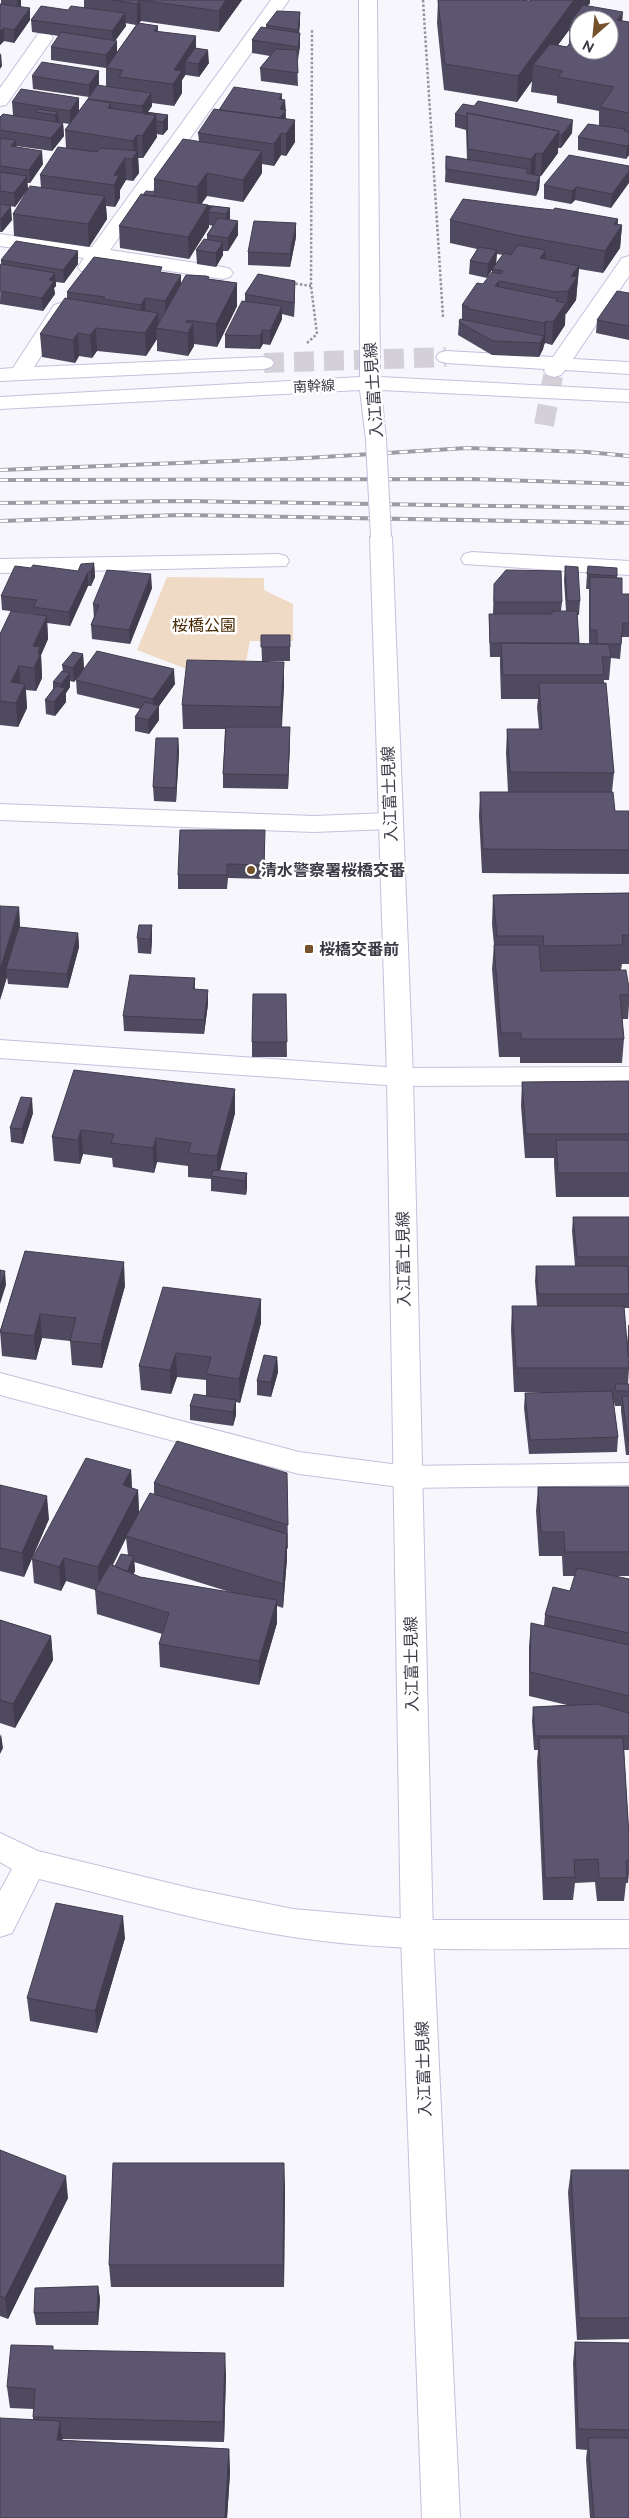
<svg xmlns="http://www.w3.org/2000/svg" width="629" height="2518" viewBox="0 0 629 2518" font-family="Raleway,'Noto Sans JP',sans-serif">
<rect width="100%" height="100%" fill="#f8f6fd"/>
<path fill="#efdac6" d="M167,577L264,578V590L293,604V641H250L244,672L197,673L137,650Z"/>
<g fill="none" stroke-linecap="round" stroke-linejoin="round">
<path stroke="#d3d0d8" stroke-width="20" stroke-dasharray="20 10" stroke-linecap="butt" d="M264,363L446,357
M544,425L554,371"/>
<g stroke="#c7bfdd" stroke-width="2">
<path id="street" d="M271,0H289L110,250L223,267L230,269L233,273L230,277L223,279L102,261L95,271H81L78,267L84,258L0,246V234L92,247Z
M44,33L50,34L53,38L6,105L0,106V88L38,34Z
M629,256V276L573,359L629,362V374L565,370L561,375L554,377L547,375L544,371L545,369L446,363L439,361L436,357L439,353L446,351L553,357L622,258Z
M61,303L68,305L71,309L34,367L264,357L271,359L274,363L271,367L264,369L0,381V369L13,368L54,305Z
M472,552L629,561V575L464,564L461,559L464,554Z
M278,554L286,556L289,561L286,566L0,573V559Z
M0,804L314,816L389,813L397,816L401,821L397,826L389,829L314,832L0,820Z
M0,1040L400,1068L629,1067V1085L400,1086L0,1058Z
M0,1373L299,1452L407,1466L629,1463V1485L407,1488L299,1474L0,1395Z
M0,1833L38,1851L194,1889L293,1909L419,1920H629V1948C517,1949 404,1954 293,1937C207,1924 124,1899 39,1879L12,1933L0,1937V1891L12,1869L0,1862Z"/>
</g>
<g stroke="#c7bfdd" stroke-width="2">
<path id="secondary" d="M359,0H377L380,377L629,390V402L381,390L386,440L383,444L376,446L369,444L366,440L360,390L0,409V397L360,377Z
M381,530L389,532L392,537L413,1077L433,1936L460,2518H422L401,1936L387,1077L370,537L373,532Z"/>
</g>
<path stroke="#96939d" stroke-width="2.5" stroke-dasharray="2.5 2" stroke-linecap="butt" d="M423,0L443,317
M291,283L311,286
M307,343L317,334L311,286L312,30"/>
<use href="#street" fill="#fff" fill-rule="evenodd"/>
<use href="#secondary" fill="#fff" fill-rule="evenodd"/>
<g stroke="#9d9aa4" stroke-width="4">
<path id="rail" d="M0,470L307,458L467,448L587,452L629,456
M0,480L469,479L629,484
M0,503L184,501L629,508
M0,521L181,515L629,523"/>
</g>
<use href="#rail" stroke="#fff" stroke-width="2.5" stroke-dasharray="8" stroke-linecap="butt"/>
<g stroke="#c7bfdd" stroke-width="22" stroke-linecap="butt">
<path id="secondary-bridge" d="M376,440L381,537"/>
</g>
<use href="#secondary-bridge" stroke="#fff" stroke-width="20"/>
</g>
<path fill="#504a60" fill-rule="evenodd" d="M1,0H21V6L30,20L14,43L4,41L0,45V4H1Z
M84,0H242L219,32L141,21L139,23L158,26V31L196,48L209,63L199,77L186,75V74L182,80V93L174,106L152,103V106L148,112L168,115V129L163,135L156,134L157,137L143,158H138L139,173L133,181L126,180L120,190V198L115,207L106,206L107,219L89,247L14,236L13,214L41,188L40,175L66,148L65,130L69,124L58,122L63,123L64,136L52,151L16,146V147L43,164L30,183H27L28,189L15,207L0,204V117L13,115L12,102L79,98V111L89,97L33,89L32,76L99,71V84L98,86L106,87V68L51,60V47L59,36L32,32L31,20L68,10L84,8ZM125,23L136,25L117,52L115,40L126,26Z
M438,0H521L529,1L590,3L587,6L622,21L629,22V155L626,159L578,150V137L599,126V111L557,103V96L531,92L532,81L517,102L444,90L437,23ZM579,20H609L579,50ZM569,30V44L567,47L558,45Z
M300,12L299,33H300V46L297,60L298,86L261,81L260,68L270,56L252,53V40L266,28V25Z
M282,100H285L286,119L295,142L286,156L281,155L274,166L262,164V173L243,202L207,196L201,204L230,208V220L238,221V235L228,251H223V255L216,267L197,264L196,250L207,239V235L213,226L209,225V227L189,259L120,248L119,226L143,195L154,192V179L199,141L198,133L219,110Z
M455,114L572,133L561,148H558V153L541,176H540L539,189L536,196L445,182L446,156L467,160L466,130L455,127Z
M629,166L611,208L575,200L571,204L544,199V185Z
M0,204L12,220L2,232H0Z
M618,219L617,225H622L620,248L603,273L579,269L576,300L566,314H565V325L552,345L545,343L544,345L543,349L539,357L492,355L458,335L459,322L462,320V305L483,284L492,273V270L487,278L469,274L470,261L477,249L450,243V220ZM497,254L503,255L496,264Z
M296,237L290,267L248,265V252Z
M78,251V264L64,283L56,282V286L54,288L55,294L43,311L0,304L1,260Z
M162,273L181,284L209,279L237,283V306L217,347L194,344V346L188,356L157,351V339L146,356L97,351L92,358L79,356L75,363L42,357L40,334L67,298V292Z
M295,281L294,317L282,314V319L270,345L263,344L260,349L225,348V335L245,301V294Z
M629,293V340L596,333L597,320Z
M94,563L95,577L91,586H88L70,626L47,623L48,639L41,655L42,678L36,691L26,690L27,708L18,727L0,725V634L34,614L2,610L1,596L31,568L78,571Z
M565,566L580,601L579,615H577L579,643L589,644V589H586L587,574L617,568V578L622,594H629V637H622L620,659L611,658L609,680H604V683L614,773L612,792L615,811H629V874L482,873L479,816L480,792H508L506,753L507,729H539L537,707L538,699H501L500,667V657H490L489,628V614H493L494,584L562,602L561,611H566L564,580Z
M152,588L130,644L92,639L91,625L94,618L93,604Z
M261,635H290V661H269L284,685L282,727L290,741L288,789L223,788V774L225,729H183L182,705L262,661Z
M83,654L84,669L74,682L70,681V687L66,693V702L55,716L46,714L45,700L53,689V682L63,671L62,665Z
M76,680L175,684L159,706V720L149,734L135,731V717L140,709L77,694Z
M178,738L179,752L176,802L154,801L153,787Z
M265,845L264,879L228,878L227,889H178V875Z
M629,893V964H622L621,970L629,988V1005L628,1019H622L624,1039L622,1063H520V1057H499L492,969L494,945L492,924L493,895Z
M19,907L20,928L78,933L79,947L68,988L8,984L7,977L0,1000Z
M137,938L152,939L151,954L138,953Z
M195,978V989L208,1004L204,1034L124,1031L123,1016Z
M286,994L287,1057H252V1042Z
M74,1070L235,1113L220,1171L247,1173V1188L246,1195L211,1191V1179L188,1177V1166L157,1162L154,1173L113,1167L112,1158L83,1154L80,1164L54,1161L52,1137Z
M629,1081V1197H556L554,1164V1158H525L521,1106L522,1082Z
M33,1113L23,1144L11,1142L10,1128Z
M573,1217H629V1308H624L627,1345L629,1323V1358H628L629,1369L628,1384H629V1455H626L621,1411V1406H615L613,1399L618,1437L617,1452L529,1454L524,1408L525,1393L557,1392H514L511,1330L512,1306H537L535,1281L536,1266H575L572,1231Z
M25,1251L125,1286L102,1368L72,1365L70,1341L42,1338L36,1360L2,1356L0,1331Z
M261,1299V1323L240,1403L236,1402V1415L233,1426L190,1420V1406L206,1396V1380L177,1377L171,1394L141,1390L139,1366Z
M277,1357L278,1372L271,1397L257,1395V1381Z
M131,1470L132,1488L138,1490L139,1513L154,1494V1483L287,1473L288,1549L287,1548V1558L283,1608L277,1606V1623L259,1685L160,1667L159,1644L162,1634L97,1614L95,1590L66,1581L61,1591L34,1583L32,1559ZM126,1538L128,1555L115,1566L113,1565ZM134,1562L233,1593L140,1577L133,1574L135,1571Z
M0,1485L49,1519L24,1577L0,1571Z
M538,1487H629V1576H616L629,1579V1750H624L629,1836V1873L628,1883H626L624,1901H597L595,1882L575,1883L573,1900H543L537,1761L538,1750H534L532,1721L533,1707L567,1705L529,1696V1646L531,1623L544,1626L545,1615L570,1591L575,1576H563L562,1556H539L536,1511Z
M0,1620L51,1636L53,1660L15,1728L0,1723Z
M125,1938L97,2033L30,2021L27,1998Z
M0,2150L68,2198L8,2319L0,2316Z
M571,2170H629V2339L577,2340L568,2192Z
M285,2185L284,2287H111L109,2265Z
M98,2286L100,2299L98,2325H36L34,2313Z
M575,2342L629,2343V2518H590L586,2459L587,2450L576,2449L573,2363Z
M54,2350L226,2374L224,2442L62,2439L63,2440L229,2449L230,2473L227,2518H0L33,2420V2409L10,2408L7,2387Z"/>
<path fill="#413c4e" d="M17,0H21V6L18,8Z
M140,0L141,21L137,25V4Z
M226,0H242L219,32V11Z
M574,0H590V3L575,23L570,22L569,30L542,67L533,65L532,81L517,102L518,76Z
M30,8V20L14,43V30Z
M300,12V25L298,43V30Z
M623,12L621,38L617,20Z
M125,13L126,26L113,44L112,31Z
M4,28V41L0,45V31Z
M300,33V46L298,60V47Z
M196,36V58L185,62L186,74L182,80V93L174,106L173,84L174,70Z
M117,41V53L107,68L106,55Z
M208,50L209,63L199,77L198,64Z
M1,53L2,66L0,69V55Z
M99,71V84L89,98V85Z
M151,93L152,106L143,119L142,106Z
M282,94V106L285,100L286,123L280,132L279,99Z
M79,98V111L70,124V111Z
M111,103L112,125L108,108Z
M58,112L59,125L56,128L55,115Z
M156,115L157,137L143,158L142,136Z
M168,115V129L163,135V122Z
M295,120V142L286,156V134Z
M573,120L572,133L561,148L562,135Z
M63,123L64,136L52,151L51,138Z
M559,131L558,153L541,176L542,154Z
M281,133V155L274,166V144Z
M137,135L139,173L133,181L132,159L134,156L133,141Z
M16,140L17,153L11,146Z
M629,144V155L626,159L627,146Z
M42,151L43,164L30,183L29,170Z
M262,151V173L243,202V180Z
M536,153L535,175L530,181L531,159Z
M125,158L126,180L120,190V198L115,207L114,175Z
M629,171V183L611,208L612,194Z
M207,173V196L198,209L197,187Z
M27,176L28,189L15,207L14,193Z
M540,176L539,189L536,196L537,183Z
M576,187L575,200L571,204L572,191Z
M105,196L107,219L89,247L88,224Z
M208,205L211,206V212H209V227L189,259L188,237Z
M11,206L12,220L2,232L1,219Z
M230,208V222L226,228V214Z
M618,219L617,233L622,225L620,248L603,273L605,251L614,224Z
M238,221V235L228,251V238Z
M296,223V237L290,267V254Z
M223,242V255L216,267V253Z
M497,250L496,263L487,278L488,264Z
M546,250L544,272L540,258Z
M78,251V264L64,283L63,270Z
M579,266L576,300L566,314L568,291L571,276Z
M55,273L56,286L54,288L55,294L43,311L42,298L49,280Z
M181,275V298L166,324L165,301Z
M295,281V294L294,317V303Z
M499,281L498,303L495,286Z
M237,283V306L217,347L216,324Z
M145,298L146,321L142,328L141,305Z
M558,299L557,316L566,303L565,325L552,345L553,322L556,301Z
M282,306V319L270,345V331Z
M158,313L159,329L156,328L157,339L146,356L145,333Z
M546,321L545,343L544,345L543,349L539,357L540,343L544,336V323Z
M193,323L194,346L188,356V333Z
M96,328L97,351L92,358L90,335Z
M263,330V344L260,349V336Z
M78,333L79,356L75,363L73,340Z
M94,563L95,577L91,586V572Z
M88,572V586L70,626L69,612Z
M151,574L152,588L130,644L129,630Z
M47,616L48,639L41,655L42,678L36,691L33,646Z
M83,654L84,669L74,682L73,668Z
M284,662V685L281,731V707Z
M19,666L21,689L11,682Z
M174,669L175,684L159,706V720L149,734L148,720L154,712L153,699Z
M70,673V687L66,693V702L55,716L54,702L61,693V684Z
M25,684L27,708L18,727L16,703Z
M290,727V741L288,789V775Z
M178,738L179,752L176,802V788Z
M19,907L20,931L6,969L7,977L0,1000V969Z
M152,925V939L151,954L150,939Z
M78,933L79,947L68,988L67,974Z
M208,990V1004L204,1034V1020Z
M235,1089V1113L218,1177H217V1156Z
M32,1098L33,1113L23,1144L22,1129Z
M81,1130L83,1154L80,1164L78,1140Z
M156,1138L157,1162L154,1173L153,1148Z
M247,1173V1188L246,1195L245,1181Z
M124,1262L125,1286L102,1368L101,1344Z
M5,1271L6,1285L0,1304V1286Z
M261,1299V1323L240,1403L239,1379Z
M40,1314L42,1338L36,1360L34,1336Z
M176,1353L177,1377L171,1394L170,1370Z
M277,1357L278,1372L271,1397V1382Z
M236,1400V1415L233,1426V1412Z
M131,1470L132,1494L123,1485Z
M138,1490L139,1514L126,1536V1538L99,1591L98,1567Z
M47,1496L49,1519L24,1577L22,1553Z
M287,1534V1558L283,1608V1584Z
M134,1556L135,1571L127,1588L126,1574Z
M64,1558L66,1581L61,1591L59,1567Z
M277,1600V1623L259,1685V1661Z
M51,1636L53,1660L15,1728L13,1704Z
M1,1734L3,1748L0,1754V1737Z
M123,1916L125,1938L97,2033L95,2011Z
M284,2163L285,2185L284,2287L283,2265Z
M66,2176L68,2198L8,2319L5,2298Z
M98,2286L100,2299L98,2325L97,2312Z
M225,2353L226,2374L224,2442L223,2422Z
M60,2421L63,2446L57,2440Z
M229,2449L230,2473L227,2518H225Z"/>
<path fill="#5d5670" stroke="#413c4e" d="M112,0H140L137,4Z
M140,0H226L219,11Z
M438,0H521L529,1L530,0H574L518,76L445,64Z
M0,4L30,8L14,30L4,28L0,31Z
M583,5L623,12L617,20L629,22V113L600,107L614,87L558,77L563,71L533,65L550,44L567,47L579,30V50H609V20H579V24L570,22Z
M41,6L68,10L71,6L125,13L112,31L31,20Z
M277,11L300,12L298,30L266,25Z
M138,23L158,26L154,31L196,36L174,70L182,71L173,84L119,77L123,70L106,68Z
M261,27L300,33L298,47L252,40Z
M61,32L117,41L106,55L51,47Z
M195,48L208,50L198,64L185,62Z
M276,49L297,50L298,73L260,68Z
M42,62L99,71L89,85L32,76Z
M97,85L151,93L142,106L88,99Z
M234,87L282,94L279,99L285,100L280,109L286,110L280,118L219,110Z
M21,89L79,98L70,111L12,102Z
M88,99L111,103L108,108L156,115L142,136L137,135L133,141L65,130Z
M478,101L573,120L562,135H559V131L467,113V117L455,114L463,104L474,106Z
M38,109L58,112L55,115L36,112Z
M214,109L295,120L286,134L281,133L274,144L198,133Z
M145,112L168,115L163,122L156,121V115L144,114Z
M467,113L559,131L542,154L536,153L531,159L468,149Z
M3,114L63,123L51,138L0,130V117Z
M588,124L625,129L624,131L629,132V144L627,146L578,137Z
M0,138L16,140L11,146L42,151L29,170L0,166Z
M183,139L262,151L243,180L207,173L197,187L154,179Z
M58,147L97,152L101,148L138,151L132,159L125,158L114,175L119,176L114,185L40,175Z
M569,155L629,166V171L612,194L576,187L572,191L544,185Z
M446,156L528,169L526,173L540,176L537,183L446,169Z
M0,172L27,176L14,193L0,191Z
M30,186L105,196L88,224L13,214Z
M146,191L156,192L154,196L143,195Z
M141,194L208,205L188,237L119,226Z
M463,199L534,208L553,210L555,208L618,219L614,224L622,225L605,251L516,235L450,220Z
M0,204L11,206L1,219H0Z
M212,206L230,208L226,214L209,212V210Z
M218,218L238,221L228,238L207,235Z
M254,221L296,223L290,254L248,252Z
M204,239L223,242L216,253L196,250Z
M16,241L78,251L63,270L1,260Z
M518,245L546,250L540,258L579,266L571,276L577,277L568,291L556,292L499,281L495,286L558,299L556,301L566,303L553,322L546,321L544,323L468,309L469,307L462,305L477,283L483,284L492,272L501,274L503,271L492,269L504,253L511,255Z
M479,247L497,250L488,264L470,261Z
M94,257L162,267L160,272L181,275L165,301L145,298L141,305L103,299L105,297L67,292Z
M2,264L55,273L49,280L54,281L42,298L0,291V265Z
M258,274L295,281L294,303L245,294Z
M186,275L206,276L209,277L208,279L237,283L216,324L187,320L186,322L193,323L188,333L156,328Z
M617,291L629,293V326L597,320Z
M65,298L158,313L145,333L96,328L90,335L78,333L73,340L40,334Z
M242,301L282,306L270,331L263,330L260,336L225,335Z
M460,319L544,336L540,343L493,341L459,322Z
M94,563L91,572H88L69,612L33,607L37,600L1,596L15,566L31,568L33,565L78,571L81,564Z
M565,566L578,567L580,601H567Z
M588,566L617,568V576L587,574Z
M107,570L151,574L129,630L91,625L99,605L93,604Z
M506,570L561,571L562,602H494V584Z
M590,577L622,578V594H629V623H623L621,644H597V630H590Z
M11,611L47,616L33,646L40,647L38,654L40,655L34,668L19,666L11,682L25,684L16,703L0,701V634Z
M552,611H577L579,643H490L489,614H552Z
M261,635H290V647H261Z
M501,643L609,644L611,657H602L604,675H503Z
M97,651L174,669L153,699L76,680Z
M73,652L83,654L73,668L62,665Z
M187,660L284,662L281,707L182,705Z
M62,671L70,673L61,684L53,682Z
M539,683H606L614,773L510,772L507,729H542Z
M56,686L65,688L54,702L45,700Z
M145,702L159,706L148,720L135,717Z
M226,727H290L288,775L223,774Z
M156,738H178L176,788L153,787Z
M480,792H613L615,811H629V850L483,849Z
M180,830H265L264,865L227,864V875H178Z
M629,893V935H622L623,945L544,946L543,936H497L493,895Z
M0,906L19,907L0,969Z
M139,925H152L150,939L137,938Z
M19,927L78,933L67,974L6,969Z
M494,945H539L541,971L626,970L629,988V995H620L624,1039H521V1033H501Z
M130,975L195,978L193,989L208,990L204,1020L123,1016Z
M253,994H286L287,1042H252Z
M74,1070L235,1089L217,1156L188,1153L191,1143L156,1138L153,1148L111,1143L114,1134L81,1130L78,1140L52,1137Z
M629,1081V1134H526L522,1082Z
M21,1097L32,1098L22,1129L10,1128Z
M556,1140H629V1173H558Z
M213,1170L247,1173L245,1181L211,1176Z
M573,1217H629V1257H577Z
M25,1251L124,1262L101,1344L70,1341L76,1318L40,1314L34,1336L0,1332Z
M536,1266H628L629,1294H538Z
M0,1270L5,1271L0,1286Z
M163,1287L261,1299L239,1379L206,1374L211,1357L176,1353L170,1370L139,1366Z
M512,1306H624L629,1368H516Z
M629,1325V1344H628Z
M264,1355L277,1357L271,1382L257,1381Z
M615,1384H629V1391H616Z
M612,1391L618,1437L530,1440L525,1393Z
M194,1394L236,1400L233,1412L190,1406Z
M622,1396H629V1441H628Z
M177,1441L287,1473L288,1525L154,1483Z
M86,1458L131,1470L123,1485L138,1490L98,1567L64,1558L59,1567L32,1559Z
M0,1485L47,1496L22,1553L0,1548Z
M538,1487H629V1552H565L564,1532H541Z
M150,1493L287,1534L283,1584L126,1536Z
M121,1554L134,1556L127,1572L115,1566Z
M110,1564L140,1577L277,1600L259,1661L159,1644L169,1613L95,1590Z
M577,1568L629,1579V1633L545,1615L553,1587L570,1591Z
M0,1620L51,1636L13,1704L0,1700Z
M531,1623L629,1645V1696L530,1672Z
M597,1704L629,1713V1736H535L533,1707Z
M539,1738H623L629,1836V1860L626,1861L627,1878H599L598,1859L574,1860L575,1877L545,1878Z
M56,1903L123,1916L95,2011L27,1998Z
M0,2150L66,2176L5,2298L0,2296Z
M113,2163H284L283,2265H109Z
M571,2170H629V2318H579Z
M98,2286L97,2312L34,2313L35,2288Z
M575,2342L629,2343V2430L578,2429Z
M11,2345L53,2346V2350L225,2353L223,2422L33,2417L35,2389L7,2387Z
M0,2418L60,2421L57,2440L229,2449L225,2518H0Z
M588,2438H629V2518H594Z"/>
<g fill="#76522c" stroke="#fff" stroke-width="2">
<circle cx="251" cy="870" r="5"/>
<rect x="304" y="944" width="10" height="10" rx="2.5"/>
</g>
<g text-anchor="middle" stroke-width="5" stroke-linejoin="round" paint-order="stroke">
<g font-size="14" fill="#3d3946" stroke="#fff">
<text transform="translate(314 386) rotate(-3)" y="5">南幹線</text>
</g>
<g font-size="16" fill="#3d3946" stroke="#fff">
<text transform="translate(373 390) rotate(-94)" y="6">入江富士見線</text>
<text transform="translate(389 794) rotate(-92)" y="6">入江富士見線</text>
<text transform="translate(403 1259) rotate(-91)" y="6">入江富士見線</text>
<text transform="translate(411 1664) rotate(-91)" y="6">入江富士見線</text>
<text transform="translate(423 2069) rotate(-92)" y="6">入江富士見線</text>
</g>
<g font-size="16" fill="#482800" stroke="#fff">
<text x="204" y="631">桜橋公園</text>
</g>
<g font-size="16" font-weight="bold" fill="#3d3946" stroke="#fff" text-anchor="start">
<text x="261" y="876">清水警察署桜橋交番</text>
<text x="319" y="955">桜橋交番前</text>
</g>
</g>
<g transform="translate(594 35) rotate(207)"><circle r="24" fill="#ffffff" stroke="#b1b0b5"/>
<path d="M0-4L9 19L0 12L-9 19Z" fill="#76522c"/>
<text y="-8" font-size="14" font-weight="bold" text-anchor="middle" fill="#3d3946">N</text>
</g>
</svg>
